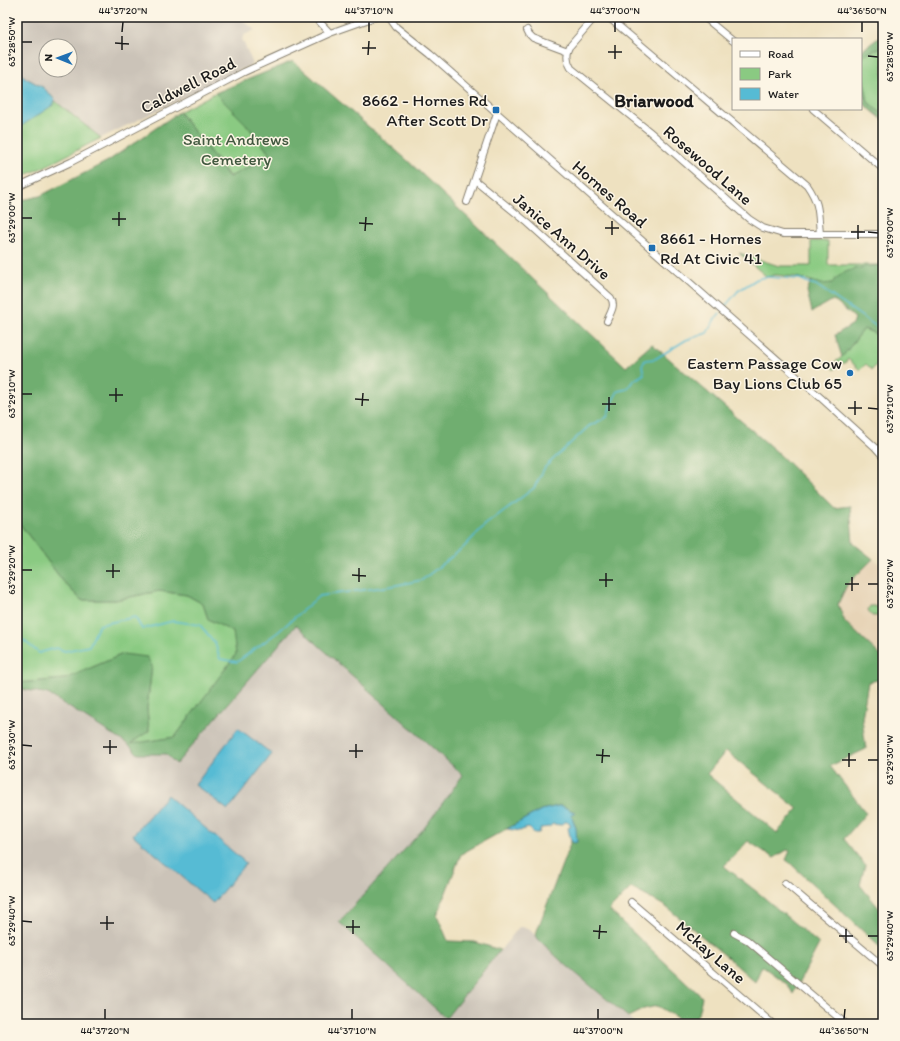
<svg xmlns="http://www.w3.org/2000/svg" width="900" height="1041" viewBox="0 0 900 1041" font-family="Itim,sans-serif">
<rect width="100%" height="100%" fill="#fcf5e5"/>
<filter id="ink" filterUnits="userSpaceOnUse"><feTurbulence type="fractalNoise" baseFrequency=".025" numOctaves="2"/><feDisplacementMap in="SourceGraphic" scale="8" xChannelSelector="R" yChannelSelector="G"/><feConvolveMatrix kernelMatrix="1 2 1 2 8 2 1 2 1" color-interpolation-filters="sRGB"/></filter>
<filter id="wash" filterUnits="userSpaceOnUse"><feTurbulence type="fractalNoise" baseFrequency=".012" numOctaves="4" result="noise"/><feDisplacementMap in="SourceGraphic" scale="16" xChannelSelector="R" yChannelSelector="G"/><feGaussianBlur stdDeviation="0.9" result="paint"/><feColorMatrix in="noise" values="0 0 0 0 0 0 0 0 0 0 0 0 0 0 0 0 0 1.4 0 .05"/><feComposite in="paint" operator="in"/></filter>
<g filter="url(#wash)">
<rect width="100%" height="100%" fill="#eee1c0"/>
<path fill="#e7d4b7" d="M873,559L883,567V656L882,657L845,622L838,604L847,585Z"/>
<path fill="#cbc3b8" fill-rule="evenodd" d="M17,17H239L255,30L244,35L242,39L253,64L101,138L55,101V99L44,88L26,78L17,71ZM46,46H70V70H46Z
M296,625L463,775L425,827L339,922L446,1018L519,927L528,928L560,960L636,1024H17V688L48,694L129,745L138,754H166L176,764Z"/>
<path fill="#8aca82" stroke="#53734f" d="M883,46V114L877,110L868,102L861,66V57Z
M17,71L26,78L44,88L55,100V101L101,138L44,167L17,179Z
M215,93L246,124L269,153L260,162L230,177L179,112Z
M811,241H828V265H883V330L811,281L796,277L775,275L767,277L739,253L779,266H811Z
M864,329L883,337V357L872,370L866,364L860,370L848,359L844,364L841,361L834,370L831,365L842,357Z
M17,520L62,580L81,600H116L159,591L187,595L203,604L208,619L234,632L236,655L175,737L129,745L149,730L147,708L152,666L123,654L65,679L17,683Z
M870,606H874L883,609V616H872L868,610Z"/>
<path fill="#6fae70" stroke="#466546" fill-rule="evenodd" d="M883,36V46L861,57V51L877,39Z
M293,61L407,160L626,367L652,344L777,452L834,508L850,506L853,543L873,559L847,585L838,604L845,622L882,657L883,656V679L868,682L862,718L866,749L830,766L866,813L844,839L865,865L860,885L883,913V950L789,862L786,860L790,851L787,850L774,858L748,841L724,866L761,895L819,944L793,994L788,985L762,966L755,982L727,957L665,906L631,888L609,910L702,997L698,1014L690,1024H688L657,1006L644,1009L628,1017L560,960L535,936L571,841L574,843L576,828L570,815L575,812L570,810L562,806H558L541,810L461,854L437,915L448,941L475,942L500,950L446,1018L339,922L425,827L463,775L296,625L176,764L166,754H138L129,745L48,694L17,688V683L65,679L123,654L147,657L152,666L147,708L149,731L130,744L175,737L236,654L233,632L208,619L203,604L187,595L159,591L116,600H81L62,580L17,520V201L40,196L108,161L179,112L229,177L260,162L269,153L246,124L215,93ZM726,751L798,809L777,833L707,774Z
M861,66L868,102L877,110L883,114V120L865,105L861,81Z
M883,265V337L864,329L842,357L835,335L853,324L855,318L833,300L812,312L807,291L811,281L822,284L832,283C844,267 865,267 883,265Z"/>
<path fill="#56bbd4" stroke="#396c78" d="M21,74L26,78L44,88L55,100L53,105L17,129V75Z
M238,728L272,754L228,810L195,785Z
M167,795L246,863L213,903L133,835Z
M558,806H562L576,813L571,815L576,828L577,842L574,843L571,841L568,828L571,826L569,822H565L560,825L553,824L549,827L541,828L539,833H534L529,828L524,829L520,831L507,829L541,810Z"/>
<g fill="none" stroke-linecap="round" stroke-linejoin="round">
<path stroke="#56bbd4" stroke-width="1.5" d="M722,310L738,291L757,279L766,277L800,279L809,283L816,285L883,331
M17,635L39,653L56,648L65,651L89,646L99,625L135,617L142,629L173,621L200,625L215,643L220,659L237,662L278,632L319,596L392,586L422,580L463,548L485,525L534,488L545,467L589,426L607,417L612,402L618,391L627,389L633,381L644,374L642,366L645,360L655,359L686,340L707,333L715,319L720,313"/>
</g>
</g>
<g filter="url(#ink)">
<g fill="none" stroke-linecap="round" stroke-linejoin="round">
<g stroke="#857e6e" stroke-width="8">
<path id="minor" d="M315,17L330,33
M389,17L396,27L430,54L821,398L875,447L883,456
M595,17L570,46C566,53 567,61 571,68L649,131L749,219L763,228L783,234H883
M608,17L807,185C820,204 818,212 820,234
M704,17L733,41
M527,30L529,34L533,38L568,51
M813,109L883,169
M475,180L528,223L611,298C616,306 610,313 607,321
M17,187L71,162L244,72L330,33L375,17
M467,202L497,113
M785,883L883,966
M631,902L773,1024
M734,933L747,940L846,1024"/>
</g>
<use href="#minor" stroke="#fff" stroke-width="6"/>
</g>
</g>
<path fill="none" stroke="#1c1c1c" stroke-width="1.5" d="M122,32L123,22M369,32V22M615,32V22M862,32V22M22,42H32M115,43L129,44M362,48H376M122,50V36M608,52H622M368,55L369,41M868,56L878,57M615,59V45M22,218H32M112,219H126M359,223L373,224M119,226V212M605,228H619M365,231L366,217M851,232H865M868,232L878,233M612,235V221M858,239V225M22,394H32M109,395H123M355,399L369,400M116,402V388M602,404H616M362,406L363,393M848,408H862M868,408L878,409M609,411V397M855,415V401M22,570H32M106,571H120M352,575L366,576M113,578V564M599,580H613M359,582V568M845,584H859M868,584H878M606,587V573M852,591V577M22,745L32,746M103,747H117M349,751H363M110,754V740M596,755L610,756M356,758V744M842,760H856M868,760H878M602,763L603,749M849,767V753M22,921L32,922M100,923H114M346,927H360M107,930V916M593,931L607,932M353,934V920M839,936H853M868,936H878M599,939L600,925M846,943V929M105,1019V1009M352,1019V1009M598,1019V1009M844,1019L845,1009"/>
<g fill="#1f6fb2" stroke="#fcf5e5" stroke-width="1.5">
<rect x="492" y="106" width="8" height="8" rx="2"/>
<rect x="648" y="244" width="8" height="8" rx="2"/>
<circle cx="850" cy="373" r="4"/>
</g>
<g text-anchor="middle" stroke-width="3" stroke-linejoin="round" paint-order="stroke">
<g font-size="17" fill="#1c1c1c" stroke="#fcf5e5">
<text transform="translate(188 85) rotate(-27)" y="6">Caldwell Road</text>
<text transform="translate(708 165) rotate(41)" y="6">Rosewood Lane</text>
<text transform="translate(610 194) rotate(41)" y="6">Hornes Road</text>
<text transform="translate(562 236) rotate(41)" y="6">Janice Ann Drive</text>
<text transform="translate(711 952) rotate(41)" y="6">Mckay Lane</text>
</g>
<g font-size="17" fill="#1c1c1c" stroke="#fcf5e5" text-anchor="end">
<text x="488" y="106">8662 - Hornes Rd<tspan x="488" dy="20">After Scott Dr</tspan></text>
<text x="660" y="244" text-anchor="start">8661 - Hornes<tspan x="660" dy="20">Rd At Civic 41</tspan></text>
<text x="842" y="369">Eastern Passage Cow<tspan x="842" dy="20">Bay Lions Club 65</tspan></text>
</g>
<g font-size="17" fill="#425940" stroke="#fcf5e5">
<text x="236" y="145">Saint Andrews<tspan x="236" dy="20">Cemetery</tspan></text>
</g>
<g font-size="18" font-weight="bold" fill="#1c1c1c" stroke="#fcf5e5">
<text x="654" y="107">Briarwood</text>
</g>
</g>
<rect width="900" height="1041" fill="none" stroke="#fcf5e5" stroke-width="44"/>
<rect x="732" y="38" width="130" height="72" fill="#fcf5e5" stroke="#a29e95"/>
<rect x="740" y="51" width="20" height="6" fill="#ffffff" stroke="#a29e95"/>
<text x="768" y="58" font-size="12" fill="#1c1c1c">Road</text>
<rect x="740" y="68" width="20" height="12" fill="#8aca82" stroke="#a29e95"/>
<text x="768" y="78" font-size="12" fill="#1c1c1c">Park</text>
<rect x="740" y="88" width="20" height="12" fill="#56bbd4" stroke="#a29e95"/>
<text x="768" y="98" font-size="12" fill="#1c1c1c">Water</text>
<g transform="translate(58 58) rotate(271)"><circle r="19" fill="#fcf5e5" stroke="#a29e95"/>
<path d="M0-3L7 15L0 10L-7 15Z" fill="#1f6fb2"/>
<text y="-6" font-size="11" font-weight="bold" text-anchor="middle" fill="#1c1c1c">N</text>
</g>
<rect x="22" y="22" width="856" height="997" fill="none" stroke="#1c1c1c" stroke-width="1.5"/>
<g font-size="10" text-anchor="middle" fill="#1c1c1c">
<text x="123" y="14">44°37'20"N</text>
<text x="369" y="14">44°37'10"N</text>
<text x="615" y="14">44°37'00"N</text>
<text x="862" y="14">44°36'50"N</text>
<text transform="translate(11 42) rotate(-90)" y="4">63°28'50"W</text>
<text transform="translate(889 57) rotate(-90)" y="4">63°28'50"W</text>
<text transform="translate(11 218) rotate(-90)" y="4">63°29'00"W</text>
<text transform="translate(889 233) rotate(-90)" y="4">63°29'00"W</text>
<text transform="translate(11 394) rotate(-90)" y="4">63°29'10"W</text>
<text transform="translate(889 409) rotate(-90)" y="4">63°29'10"W</text>
<text transform="translate(11 570) rotate(-90)" y="4">63°29'20"W</text>
<text transform="translate(889 584) rotate(-90)" y="4">63°29'20"W</text>
<text transform="translate(11 745) rotate(-90)" y="4">63°29'30"W</text>
<text transform="translate(889 760) rotate(-90)" y="4">63°29'30"W</text>
<text transform="translate(11 921) rotate(-90)" y="4">63°29'40"W</text>
<text transform="translate(889 936) rotate(-90)" y="4">63°29'40"W</text>
<text x="105" y="1034">44°37'20"N</text>
<text x="352" y="1034">44°37'10"N</text>
<text x="598" y="1034">44°37'00"N</text>
<text x="844" y="1034">44°36'50"N</text>
</g>
</svg>
